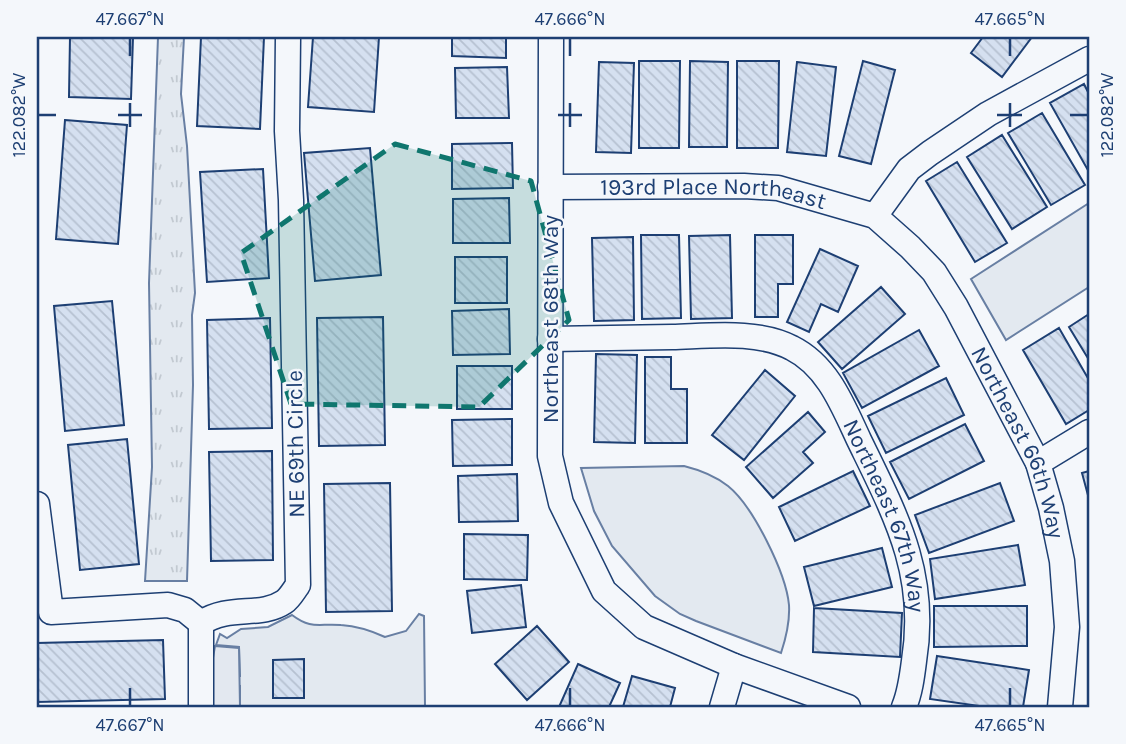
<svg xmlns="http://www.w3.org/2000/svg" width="1126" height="744" viewBox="0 0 1126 744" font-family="Karla,sans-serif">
<defs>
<pattern id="grass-tufts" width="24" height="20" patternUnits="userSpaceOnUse" patternTransform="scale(1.75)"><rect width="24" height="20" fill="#e3e9f0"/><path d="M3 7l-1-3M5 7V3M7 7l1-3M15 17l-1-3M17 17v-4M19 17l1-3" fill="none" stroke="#c2c9d1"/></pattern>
<pattern id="building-back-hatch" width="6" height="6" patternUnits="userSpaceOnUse" patternTransform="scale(1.75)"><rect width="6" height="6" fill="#d5e0f0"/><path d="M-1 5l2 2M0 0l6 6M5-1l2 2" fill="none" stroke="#b6c1d1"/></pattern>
</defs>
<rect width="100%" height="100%" fill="#f4f7fb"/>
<path fill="url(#grass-tufts)" stroke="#687fa3" stroke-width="2" d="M158,37H184L181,94L187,146L195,293L192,315L193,385L187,581H145L152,467L149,283Z"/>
<path fill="#e3e9f0" stroke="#687fa3" stroke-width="2" d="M1089,203V287L1006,340L971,279Z
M684,466C700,470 714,475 728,486C753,506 786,573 789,605C790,622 786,638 781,653L696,621L680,614L655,596L612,546L594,511L581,468Z
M419,614L424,616L425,707H240V686L217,685L216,677L240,676L239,647L216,645L220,634L227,638L241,629L268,627L292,615C312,630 319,623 341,625C356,626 372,631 385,637L406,631Z"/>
<path fill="#e3e8f0" stroke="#687fa3" stroke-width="2" d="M215,646L239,648L240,707H212L209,681Z"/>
<path fill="url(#building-back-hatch)" stroke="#1d3f73" stroke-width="2" d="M70,37H133L131,99L69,97Z
M201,37H264L260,129L197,126Z
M313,37H379L374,112L308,107Z
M452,37H506V58L452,56Z
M983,37H1032L1002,77L971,53Z
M639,61H680L679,148H639Z
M690,61L728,62L727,147H689Z
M737,61H779L778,148H737Z
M863,61L895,70L871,164L839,156Z
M599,62L634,63L631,153L596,152Z
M797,62L836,67L826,156L787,152Z
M507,67L509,118H456L455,68Z
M1084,84L1089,94V172L1050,103Z
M1042,113L1085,185L1051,205L1008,133Z
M65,120L127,125L118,244L56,239Z
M1002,135L1047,207L1012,229L967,157Z
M512,143L513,188L452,189V144Z
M370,148L381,275L315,281L304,153Z
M957,162L1007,243L975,262L926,181Z
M263,169L269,278L207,282L200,172Z
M509,198L510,243H453V199Z
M641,235H679L681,318L642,319Z
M730,235L732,318L691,319L689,236Z
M755,235H793V284H778V317H755Z
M633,237L634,320L594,321L592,238Z
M820,249L858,266L838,312L821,304L809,332L787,322Z
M455,257H507V303H455Z
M881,287L905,314L842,369L818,342Z
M112,301L124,425L65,431L54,306Z
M509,309L510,354L453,355L452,311Z
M1089,314V360L1069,327Z
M383,317L385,445L319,446L317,318Z
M270,318L272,428L209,429L207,320Z
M1059,328L1089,380V410L1066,424L1023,350Z
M919,330L939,366L862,408L843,373Z
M596,354L637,355L635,443L594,442Z
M645,357H671V389H687V443H645Z
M457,366H512V409H457Z
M765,370L795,396L744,460L712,435Z
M946,378L964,415L886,453L868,416Z
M808,412L825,432L803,452L813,463L773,498L746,467Z
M512,419V465L453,466L452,420Z
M965,424L984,461L909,499L890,462Z
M127,439L139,564L80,570L68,445Z
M272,451L273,560L211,561L209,452Z
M853,471L870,506L795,541L779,507Z
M1089,471V499L1082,473Z
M517,474L518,521L459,522L458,476Z
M390,483L392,611L326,612L324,484Z
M1000,483L1014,521L929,553L915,515Z
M464,534L528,535L527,580L464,579Z
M1018,545L1025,585L935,599L930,559Z
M882,548L892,587L814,606L804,567Z
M521,585L526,627L472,633L467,591Z
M934,606H1027V646L934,647Z
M814,608L902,613L900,657L813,652Z
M537,626L569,662L527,700L495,664Z
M163,640L165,699L37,702V643Z
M937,656L1029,670L1023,707H986L930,699Z
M304,659V698H273V660Z
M578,664L620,683L609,707H559Z
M632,676L675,688L670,707H623Z"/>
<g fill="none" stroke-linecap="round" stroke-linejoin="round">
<g stroke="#1d3f73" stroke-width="27">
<g id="street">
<path d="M551,37L550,456L561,503L604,591L644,627L734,666L848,707"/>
<path id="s1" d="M550,187L744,186L778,188L875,216L910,247L934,272L956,307L1038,463L1051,508L1062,561L1067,627L1060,707"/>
<path d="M875,216L909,169L930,153L988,114L1089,59"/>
<path id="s2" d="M550,339C591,338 632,338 672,337C710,336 758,330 792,348C828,366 843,406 859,440C896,516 928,574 914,661C912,677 910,693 904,707"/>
<path d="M1038,463L1089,432"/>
<path d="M37,504L51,612L168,605L185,610L201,623C230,604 260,618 284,602C290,598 294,590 298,585L291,200L287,131L288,37"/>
<path d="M201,623V707"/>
<path d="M722,707L734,666"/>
</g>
</g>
<use href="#street" stroke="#f4f7fb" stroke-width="24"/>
</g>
<path fill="#0f766e" fill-opacity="0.2" stroke="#0f766e" stroke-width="5" stroke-dasharray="14 9" stroke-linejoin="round" d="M395,144L531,181L569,320L479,407L291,404L241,253Z"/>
<path fill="none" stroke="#1d3f73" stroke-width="2.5" d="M130,38V56M570,38V56M1010,38V56M130,103V127M570,103V127M1010,103V127M38,115H56M118,115H142M558,115H582M997,115H1022M1070,115H1088M130,688V706M570,688V706M1010,688V706"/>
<g text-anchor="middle" stroke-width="5" stroke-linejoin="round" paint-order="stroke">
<g font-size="23" fill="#1d3f73" stroke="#f4f7fb">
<text dy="8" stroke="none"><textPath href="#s1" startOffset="164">193rd Place Northeast</textPath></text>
<text transform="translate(550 319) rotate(-90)" y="8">Northeast 68th Way</text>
<text transform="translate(295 444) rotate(-91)" y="8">NE 69th Circle</text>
<text dy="8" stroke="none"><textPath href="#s1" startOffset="602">Northeast 66th Way</textPath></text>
<text dy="8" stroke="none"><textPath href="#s2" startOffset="441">Northeast 67th Way</textPath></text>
</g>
</g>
<rect width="1126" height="744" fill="none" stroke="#f4f7fb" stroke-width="77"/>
<rect x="38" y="38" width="1050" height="668" fill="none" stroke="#1d3f73" stroke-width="2.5"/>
<g font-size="18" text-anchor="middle" fill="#1d3f73">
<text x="130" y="25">47.667°N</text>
<text x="570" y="25">47.666°N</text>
<text x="1010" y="25">47.665°N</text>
<text transform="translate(1107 115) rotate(-90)" y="6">122.082°W</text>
<text transform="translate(19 115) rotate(-90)" y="6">122.082°W</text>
<text x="130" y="731">47.667°N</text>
<text x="570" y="731">47.666°N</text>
<text x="1010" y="731">47.665°N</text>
</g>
</svg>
